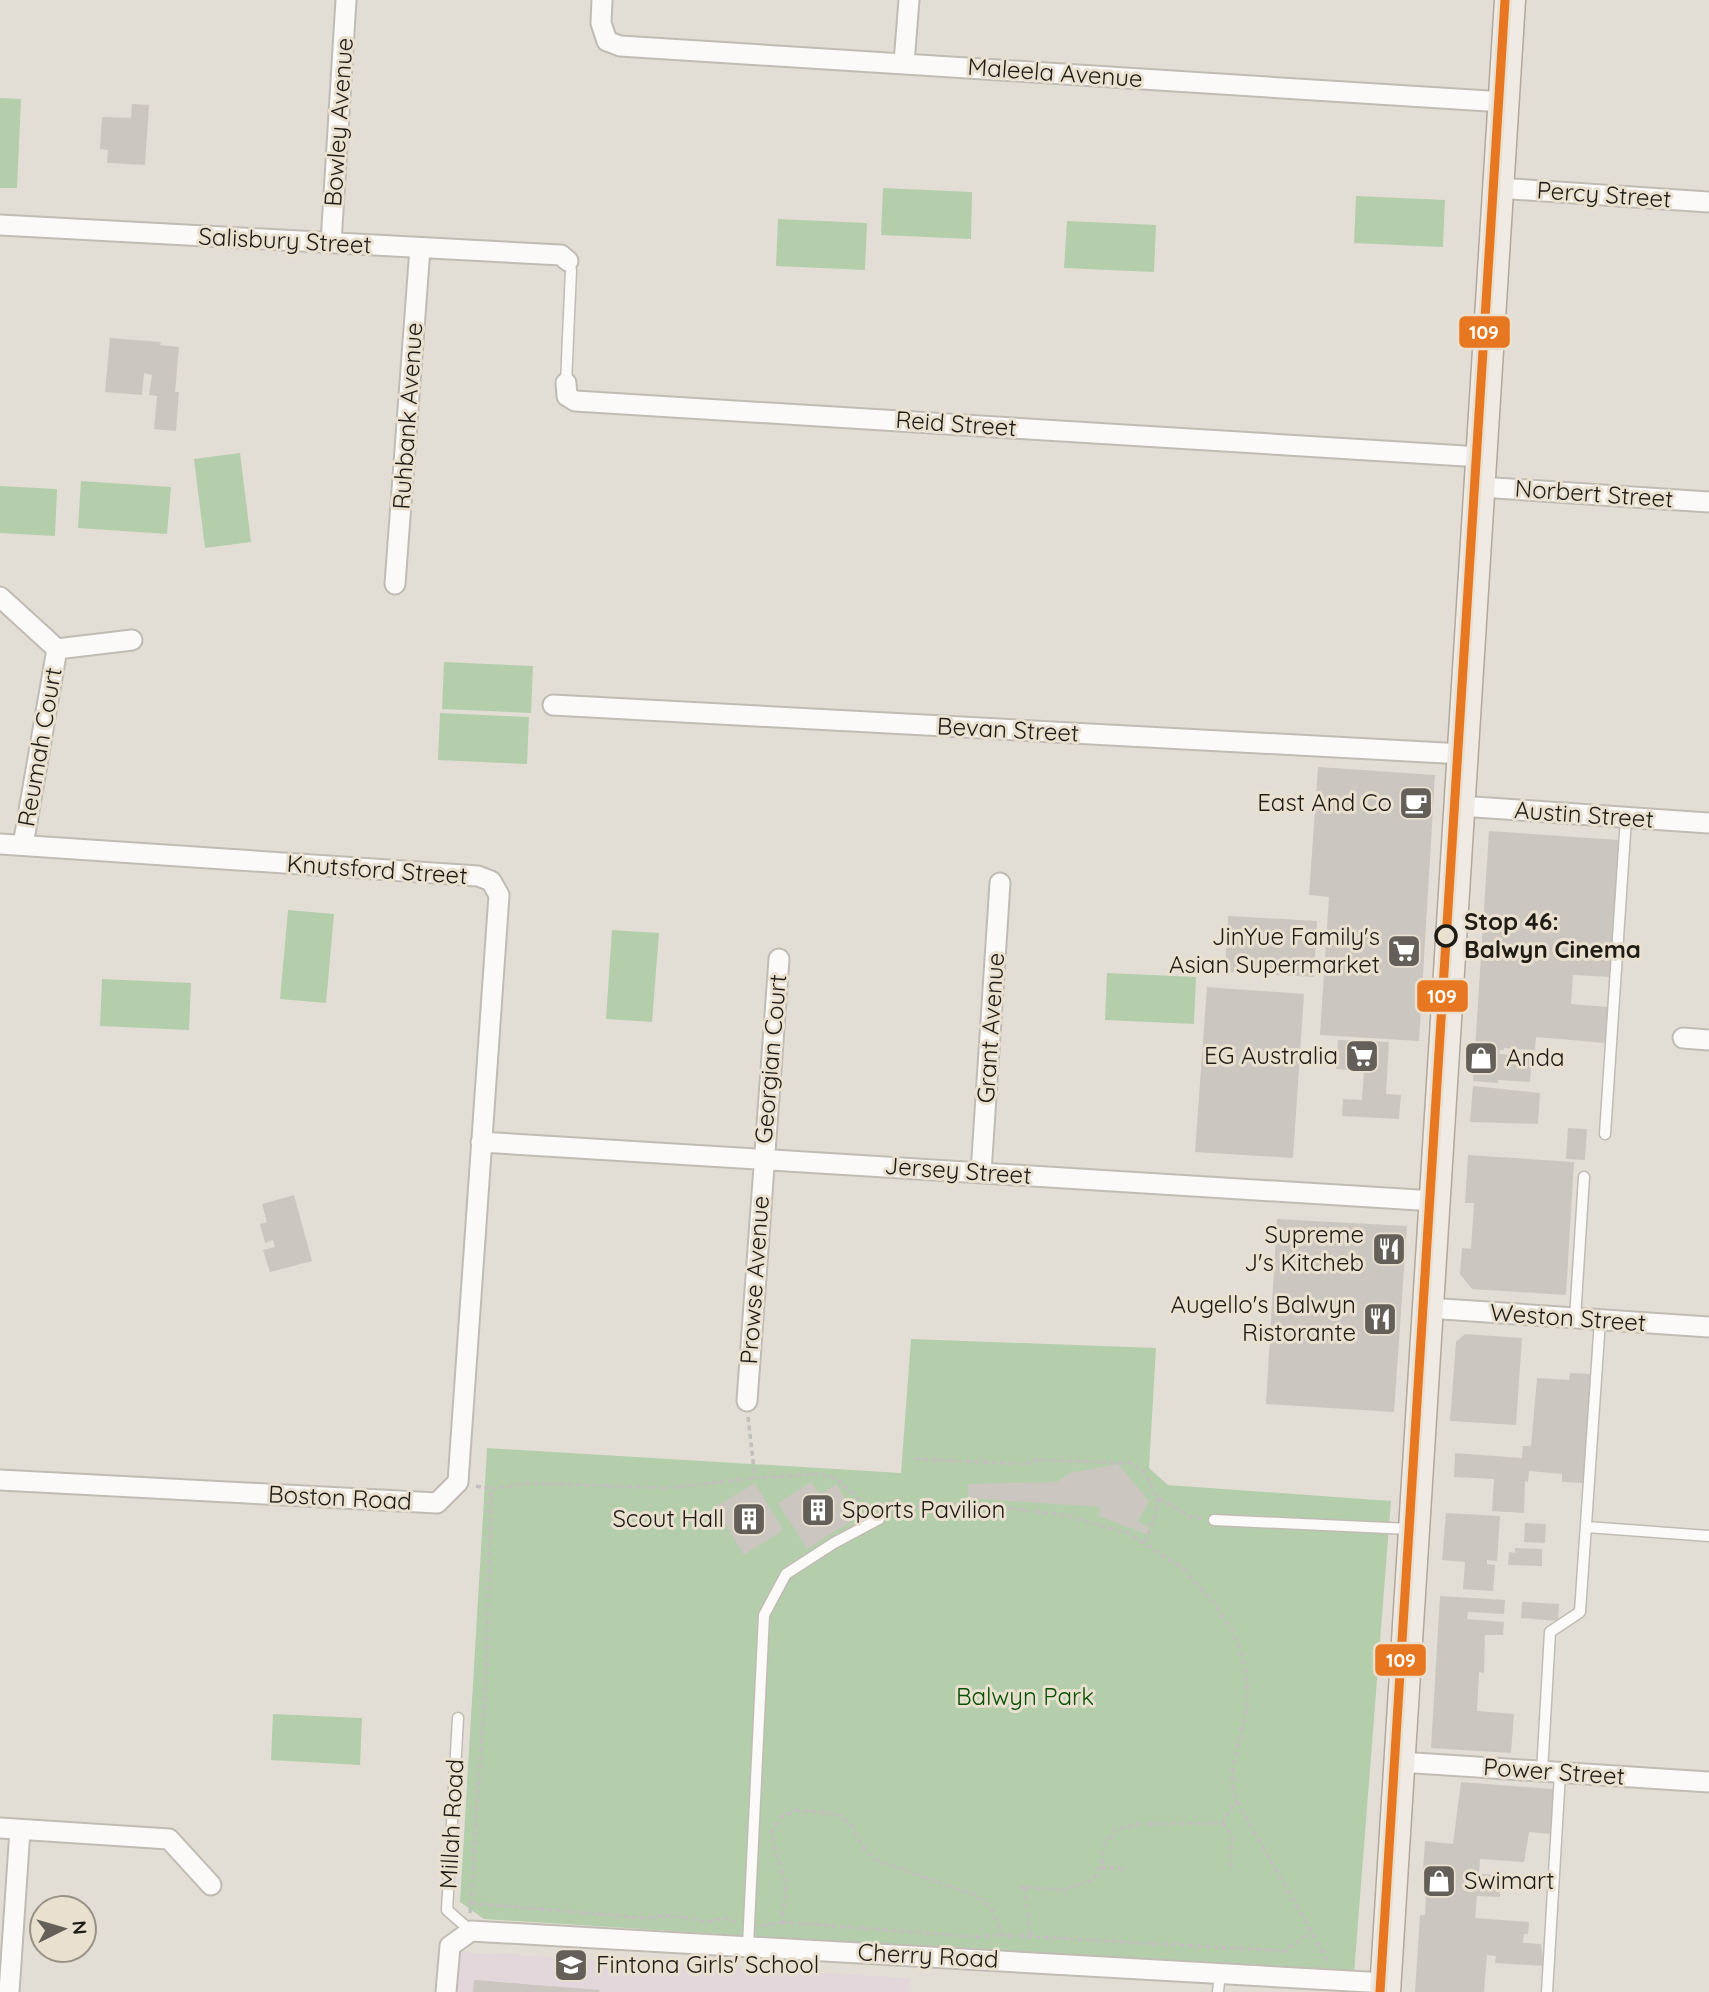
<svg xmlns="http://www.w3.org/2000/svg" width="1709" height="1992" viewBox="0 0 1709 1992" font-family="Quicksand,sans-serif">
<rect width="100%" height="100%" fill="#e3ded5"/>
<path fill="#e3d7dc" d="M459,1952L910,1978L909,1992H457Z"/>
<path fill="#b4ceac" d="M0,98L21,99L17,188H0Z
M883,188L972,192L971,239L881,235Z
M1356,196L1445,200L1443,247L1354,243Z
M778,219L867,223L865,270L776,266Z
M1067,221L1156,225L1154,272L1064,268Z
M240,453L251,542L205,548L194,459Z
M81,481L171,487L167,534L78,528Z
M0,486L57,489L55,536L0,533Z
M444,662L533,666L531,713L442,709Z
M440,713L529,717L527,764L438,760Z
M288,910L334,914L326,1003L280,999Z
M612,930L659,933L652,1022L606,1019Z
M1107,973L1196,977L1194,1024L1105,1020Z
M102,979L191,983L189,1030L100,1026Z
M911,1339L1156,1348L1149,1468L1168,1485L1391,1501L1354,1974L484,1919L460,1902L487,1448L901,1473Z
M273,1714L362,1718L360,1765L271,1760Z"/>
<path fill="#cbc6bf" d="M132,104L149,105L145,165L107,163L108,150L100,149L102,117L131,118Z
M110,338L161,342L160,345L179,347L175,392H179L176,431L154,429L157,396L149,395L152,375L144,373L142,395L105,392Z
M1318,767L1435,775L1419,1041L1320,1035L1329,897L1309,895Z
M1489,831L1619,840L1610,977L1573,975L1571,1004L1608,1007L1605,1043L1536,1037L1535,1050L1504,1048V1050H1500L1499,1054L1532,1056L1530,1082L1498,1080V1083L1473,1081Z
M1228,916L1317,921L1314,977L1225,972Z
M1207,987L1304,994L1293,1158L1195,1152Z
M1338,1040L1389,1042L1386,1094L1401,1095L1399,1119L1342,1116L1343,1099L1362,1100L1364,1071L1336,1069Z
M1473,1086L1540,1093L1538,1124L1470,1122Z
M1568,1128L1587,1129L1585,1160L1566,1159Z
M1468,1155L1574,1162L1566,1295L1472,1289L1460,1274L1462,1248L1471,1249L1474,1203H1465Z
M294,1195L312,1261L270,1272L263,1250L275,1247L273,1240L265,1243L260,1224L267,1222L262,1204Z
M1277,1219L1407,1226L1394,1412L1266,1404Z
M1465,1334L1522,1338L1516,1425L1450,1421L1456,1342Z
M1570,1373L1591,1374L1583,1483L1562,1482V1474L1529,1471L1528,1482L1525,1481L1524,1513L1492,1511L1494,1479L1454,1477L1455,1453L1522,1458L1523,1446H1531L1537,1378L1569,1380Z
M1118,1464L1149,1501L1138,1521L1149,1528L1146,1534L1099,1516L1100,1507L968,1498V1484L1056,1482L1070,1473Z
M811,1482L820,1494L836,1484L857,1517L807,1549L778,1503Z
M755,1483L783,1530L744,1555L715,1507Z
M1446,1513L1500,1516L1497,1561L1487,1560V1564L1495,1565L1493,1591L1463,1589L1465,1562L1442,1560Z
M1525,1523L1546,1524L1545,1543L1524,1542Z
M1515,1548L1542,1549V1566L1508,1565L1509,1552L1515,1553Z
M1440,1596L1505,1600L1504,1614L1468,1612L1467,1619L1504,1622L1503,1635H1485L1484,1673L1479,1672L1477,1711L1514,1714L1511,1753L1431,1748Z
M1522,1602L1559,1604L1558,1621L1521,1618Z
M1461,1782L1554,1789L1551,1834L1529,1832L1524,1862L1480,1859L1479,1874L1501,1875L1500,1897L1477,1896L1475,1918L1529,1922L1528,1934H1524L1523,1943L1541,1944L1544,1966L1495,1963L1496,1956L1487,1955L1484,1992H1415L1420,1915H1425L1427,1871H1423L1425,1841L1453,1844Z
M474,1980L600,1990L599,1992H473Z"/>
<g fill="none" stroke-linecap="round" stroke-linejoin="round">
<g stroke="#c0bcb4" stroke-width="13">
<path id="service" d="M566,383L571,270L568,261
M1605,1134L1626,818
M1575,1318L1584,1177
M1214,1520L1410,1529
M1587,1527L1709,1536
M458,1718L447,1910L471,1931
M1542,1772L1550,1632L1580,1612L1600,1320
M748,1945L764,1615L786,1574L834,1543L879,1519
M1218,1992L1220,1973
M1547,1992L1560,1773"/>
</g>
<g stroke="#c0bcb4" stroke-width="23">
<path id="minor" d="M602,0L601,23L607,41L620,46L1504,102
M904,63L909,0
M1498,188L1709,202
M0,225L561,255L568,261
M331,243L346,0
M566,383L567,396L575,401L1481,457
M1480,487L1709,502
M395,584L420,248
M0,597L57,649
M553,705L1463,754
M1460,806L1709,823
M0,844L478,876L491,881L499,895L458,1482L437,1503L0,1480
M23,845L57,649L132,640
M1683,1038L1709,1040
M481,1142L1435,1201
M981,1173L1000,883
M1428,1308L1709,1327
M747,1401L779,959
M1400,1762L1709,1782
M0,1828L169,1839L211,1885
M9,1992L20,1830
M446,1992L450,1946L471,1931L1386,1983"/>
</g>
<g stroke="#b2a89c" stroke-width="33">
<path id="primary" d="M1385,1992L1510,0"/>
</g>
<path stroke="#c2c0bc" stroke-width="3.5" stroke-dasharray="5 3.5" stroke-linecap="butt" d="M748,1417L755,1478
M915,1459L1026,1464L1037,1460L1131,1463L1144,1472L1158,1498L1193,1518L1202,1519
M476,1486L491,1489
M892,1515L928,1504H978L1062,1515L1128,1533L1182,1568L1212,1601L1234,1633L1243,1660L1247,1686V1707L1233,1767L1232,1785L1236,1800L1328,1961
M1145,1543L1155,1516L1158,1498
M1222,1823L1232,1835L1231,1871
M1101,1867L1126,1869
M1020,1887L1064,1890L1093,1880L1101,1867L1105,1844L1116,1829L1139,1824L1222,1823L1236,1800
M1025,1887L1030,1936
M471,1903L645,1918L673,1915L705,1922L725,1918L735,1922
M470,1913L486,1674L491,1489L528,1483L668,1488L755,1478L818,1474L835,1478L869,1507
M781,1922L978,1937L1002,1935L1285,1951L1311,1932
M762,1926L781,1922L786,1894L784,1876L774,1848L772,1832L781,1817L797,1810L840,1815L852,1826L862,1846L876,1860L977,1896L992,1909L1002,1935"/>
<use href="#service" stroke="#fbfaf9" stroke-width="10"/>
<use href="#minor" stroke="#fbfaf9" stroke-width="19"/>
<use href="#primary" stroke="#efeae4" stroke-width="30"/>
<g stroke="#e9e0cf" stroke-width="14">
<path id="tram-1" d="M1380,1992L1505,0"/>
</g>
<use href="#tram-1" stroke="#e87722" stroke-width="9"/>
</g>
<defs>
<g id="cafe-square" transform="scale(1.75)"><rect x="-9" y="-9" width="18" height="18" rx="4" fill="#645f58" stroke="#e9e0cf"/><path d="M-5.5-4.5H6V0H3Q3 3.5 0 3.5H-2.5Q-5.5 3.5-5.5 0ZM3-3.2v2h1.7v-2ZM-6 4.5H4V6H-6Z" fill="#fff"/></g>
<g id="supermarket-square" transform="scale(1.75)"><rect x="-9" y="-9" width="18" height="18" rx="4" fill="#645f58" stroke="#e9e0cf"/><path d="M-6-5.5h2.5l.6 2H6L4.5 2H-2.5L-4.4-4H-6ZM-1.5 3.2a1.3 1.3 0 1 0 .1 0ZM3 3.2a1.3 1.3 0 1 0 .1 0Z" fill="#fff"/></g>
<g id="shop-square" transform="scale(1.75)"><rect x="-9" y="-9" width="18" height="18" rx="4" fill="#645f58" stroke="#e9e0cf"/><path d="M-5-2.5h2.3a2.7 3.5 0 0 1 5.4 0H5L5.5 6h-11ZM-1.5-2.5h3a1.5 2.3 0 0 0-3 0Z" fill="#fff"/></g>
<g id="restaurant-square" transform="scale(1.75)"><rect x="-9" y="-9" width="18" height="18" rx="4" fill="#645f58" stroke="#e9e0cf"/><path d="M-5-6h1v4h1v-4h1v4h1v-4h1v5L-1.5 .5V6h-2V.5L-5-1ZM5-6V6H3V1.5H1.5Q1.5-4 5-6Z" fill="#fff"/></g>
<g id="building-square" transform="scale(1.75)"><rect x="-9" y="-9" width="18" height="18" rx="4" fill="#645f58" stroke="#e9e0cf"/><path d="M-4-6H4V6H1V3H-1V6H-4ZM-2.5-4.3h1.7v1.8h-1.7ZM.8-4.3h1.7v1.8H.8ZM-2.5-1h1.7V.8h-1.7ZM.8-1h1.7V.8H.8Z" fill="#fff"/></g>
<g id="school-square" transform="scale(1.75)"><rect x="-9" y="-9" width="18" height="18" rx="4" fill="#645f58" stroke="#e9e0cf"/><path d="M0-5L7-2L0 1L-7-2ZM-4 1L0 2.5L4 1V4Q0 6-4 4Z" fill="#fff"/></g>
</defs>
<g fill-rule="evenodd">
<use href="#cafe-square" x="1416" y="803"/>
<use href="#supermarket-square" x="1404" y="951"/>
<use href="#supermarket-square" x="1362" y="1056"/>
<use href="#shop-square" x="1481" y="1058"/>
<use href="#restaurant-square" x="1389" y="1249"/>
<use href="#restaurant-square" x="1380" y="1319"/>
<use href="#building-square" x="818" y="1510"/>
<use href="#building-square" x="749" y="1519"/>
<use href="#shop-square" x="1439" y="1881"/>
<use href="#school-square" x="571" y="1965"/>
</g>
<circle fill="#e9e0cf" stroke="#1f1b15" stroke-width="3.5" cx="1446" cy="936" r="10"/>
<g text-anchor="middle" stroke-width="6" stroke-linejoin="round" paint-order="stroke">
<g font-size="24" fill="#1f1b15" stroke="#e9e0cf">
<text transform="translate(1055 73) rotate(4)" y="8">Maleela Avenue</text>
<text transform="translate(339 122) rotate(-86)" y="8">Bowley Avenue</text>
<text transform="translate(1604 195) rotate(4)" y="8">Percy Street</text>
<text transform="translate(285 241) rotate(3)" y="8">Salisbury Street</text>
<text transform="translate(408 416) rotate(-86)" y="8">Ruhbank Avenue</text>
<text transform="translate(956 424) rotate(4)" y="8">Reid Street</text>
<text transform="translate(1594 494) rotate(4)" y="8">Norbert Street</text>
<text transform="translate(1008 730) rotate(3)" y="8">Bevan Street</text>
<text transform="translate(40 747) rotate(-80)" y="8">Reumah Court</text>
<text transform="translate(1584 815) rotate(4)" y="8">Austin Street</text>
<text transform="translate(377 870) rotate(4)" y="8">Knutsford Street</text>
<text transform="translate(991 1028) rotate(-86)" y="8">Grant Avenue</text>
<text transform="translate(771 1059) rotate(-85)" y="8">Georgian Court</text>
<text transform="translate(958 1171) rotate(4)" y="8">Jersey Street</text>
<text transform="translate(755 1280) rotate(-86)" y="8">Prowse Avenue</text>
<text transform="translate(1568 1318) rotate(4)" y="8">Weston Street</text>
<text transform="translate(340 1498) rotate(3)" y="8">Boston Road</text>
<text transform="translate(1554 1772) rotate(4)" y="8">Power Street</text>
<text transform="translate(452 1824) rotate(-87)" y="8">Millah Road</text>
<text transform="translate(928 1956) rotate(3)" y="8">Cherry Road</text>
</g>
<g font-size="24" fill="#1f1b15" stroke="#e9e0cf" text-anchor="end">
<text x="1392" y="811">East And Co</text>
<text x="1380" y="945">JinYue Family's<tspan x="1380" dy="28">Asian Supermarket</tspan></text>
<text x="1338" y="1064">EG Australia</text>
<text x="1506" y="1066" text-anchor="start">Anda</text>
<text x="1364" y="1243">Supreme<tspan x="1364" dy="28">J's Kitcheb</tspan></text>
<text x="1356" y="1313">Augello's Balwyn<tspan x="1356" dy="28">Ristorante</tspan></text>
<text x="842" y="1518" text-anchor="start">Sports Pavilion</text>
<text x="724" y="1527">Scout Hall</text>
<text x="1464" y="1889" text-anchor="start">Swimart</text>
<text x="596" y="1973" text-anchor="start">Fintona Girls' School</text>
</g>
<g font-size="24" font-weight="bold" fill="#1f1b15" stroke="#e9e0cf" text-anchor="start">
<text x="1464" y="930">Stop 46:<tspan x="1464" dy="28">Balwyn Cinema</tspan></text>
</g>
<g font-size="24" fill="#055306" stroke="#e9e0cf">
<text x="1025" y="1705">Balwyn Park</text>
</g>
</g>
<g stroke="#e9e0cf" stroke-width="2.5">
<rect x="1458" y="315" width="53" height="34" rx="7" fill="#e87722"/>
<rect x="1416" y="979" width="53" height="34" rx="7" fill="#e87722"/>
<rect x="1374" y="1643" width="53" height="34" rx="7" fill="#e87722"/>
</g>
<g font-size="19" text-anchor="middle" font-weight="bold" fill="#fff">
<text x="1484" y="339">109</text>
<text x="1442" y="1003">109</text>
<text x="1401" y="1667">109</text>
</g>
<g transform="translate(63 1929) rotate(85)"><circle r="33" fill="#e9e0cf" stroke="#989185" stroke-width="2"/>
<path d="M0-5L12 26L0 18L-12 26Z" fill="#645f58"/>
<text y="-10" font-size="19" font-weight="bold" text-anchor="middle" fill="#1f1b15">N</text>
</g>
</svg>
